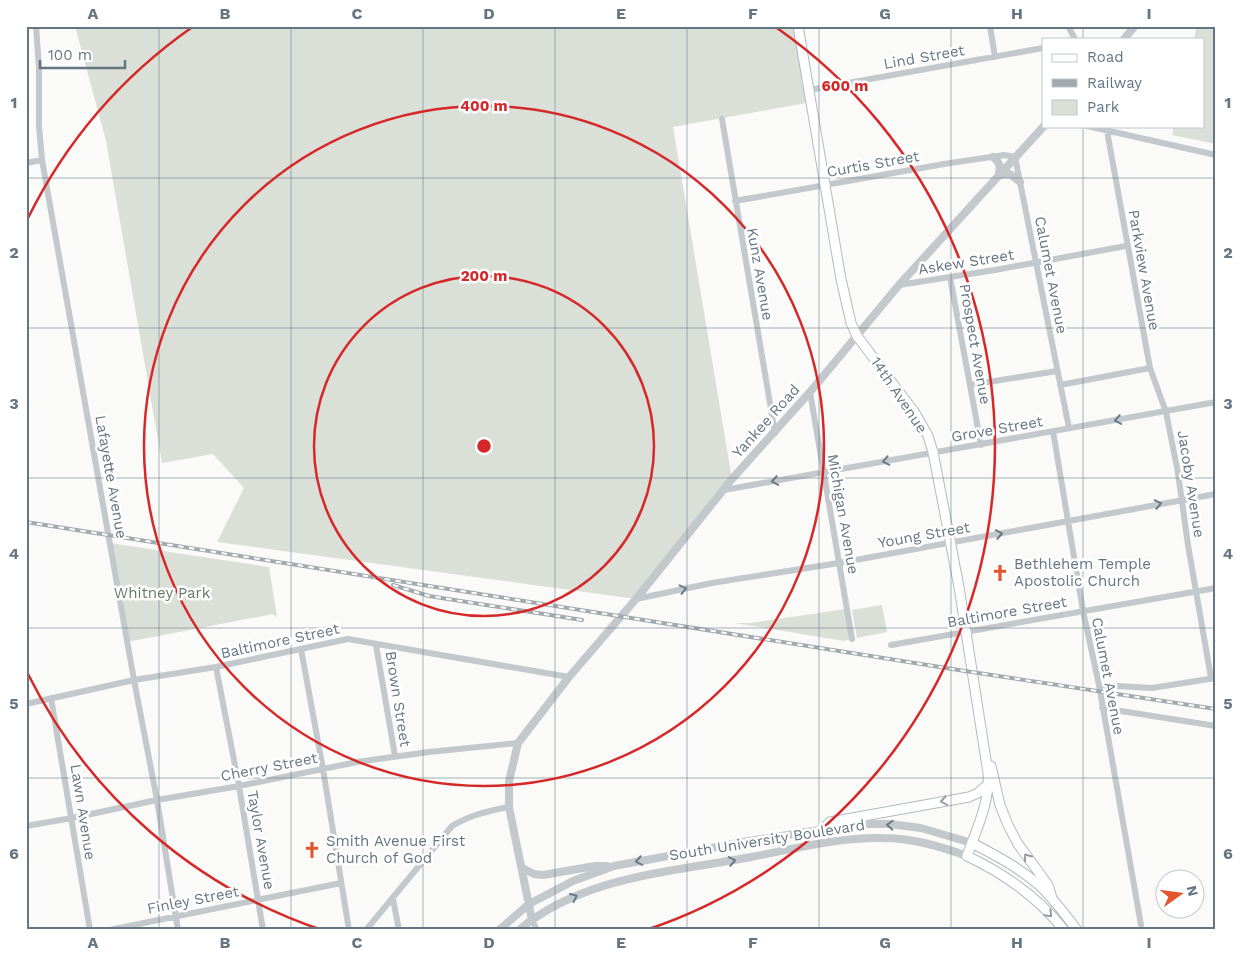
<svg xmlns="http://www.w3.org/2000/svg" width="1242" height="956" viewBox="0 0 1242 956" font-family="'Work Sans',sans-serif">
<rect width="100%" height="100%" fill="#fafaf8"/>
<path fill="#dadfd7" d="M75,26H798L811,102L673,127L732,479L636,599L217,542L244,488L213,454L162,463L106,141Z
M1191,26H1216V144L1172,135L1174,126H1203V39H1194L1196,29Z
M110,543L269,567L277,617L273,614L127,642Z
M882,605L887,632L857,638L852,610Z
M846,609L852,639L844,641L735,623H750Z"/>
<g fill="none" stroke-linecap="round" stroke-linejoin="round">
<g stroke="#b3babf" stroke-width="11">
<path id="secondary" d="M798,26L841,279L851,323L857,336L915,413L928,436L933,452L959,587L988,773C990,802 977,828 967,856C1005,874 1038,897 1064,930
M991,766L1000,805L1008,825L1018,844L1048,885L1052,898
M824,828L830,822L969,797L978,793L988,784
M972,843C995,855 1018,867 1039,885C1053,898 1065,914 1077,930"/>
</g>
<path stroke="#c3c8cc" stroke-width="6" d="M36,26L39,68V126L42,160L134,680L157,800L178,930
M990,26L995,57
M1068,26L1075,39
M809,90L1043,48
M722,119L775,433
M1087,126L1216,155
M1107,131L1150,368L1166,412L1178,473L1188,545L1211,678
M26,163L42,160
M735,201L944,164L1004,155L1015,157L1069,428
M950,277L981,445
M899,285L995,270L1126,246
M970,385L1057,371
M1060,385L1150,368
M810,392L852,639
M1053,431L1083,611L1099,685L1141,925
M724,490L1216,402
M636,599L712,583L839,563L1216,494
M376,645L395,756
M891,645L1216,588
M301,649L323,769L349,930
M216,667L239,786L263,930
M1099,685L1152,688L1215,678
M51,698L90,930
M26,704L134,680L216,667L348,639L569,677
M1102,708L1216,726
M26,826L72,818L157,800L239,786L357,762L429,752L518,743
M393,899L399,930
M532,920L537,930
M109,930L341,883
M366,930L452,826C470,815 488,811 509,807"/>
<path stroke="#c3c8cc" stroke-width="8" d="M1124,39L1135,26
M993,157C1000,162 1000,166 999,175
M999,175L1010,174L1020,182
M522,868L534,874L543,875L595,866H607
M532,920L509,807V781L518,743L569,677L636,599L732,479L810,392L899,285L1044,126
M499,930L529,904L573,881L614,866L749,841L856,824H890L921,828L972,843
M519,930C583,876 672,872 751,857C794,849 838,837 882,838C912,838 939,846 967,856"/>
<use href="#secondary" stroke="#fff" stroke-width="9"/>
<g stroke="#a2aab0" stroke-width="4">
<path id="rail" d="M26,522L965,671L1216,709
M393,585L429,596L582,620
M1215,930H1216"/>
</g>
<use href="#rail" stroke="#fff" stroke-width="2" stroke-dasharray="5.5" stroke-linecap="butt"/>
</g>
<defs><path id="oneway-chevron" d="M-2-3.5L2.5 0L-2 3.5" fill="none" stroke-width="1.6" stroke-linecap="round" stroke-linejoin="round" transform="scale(1.25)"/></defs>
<g stroke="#6a7a87">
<use href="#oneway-chevron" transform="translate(1118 420) rotate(170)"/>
<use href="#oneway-chevron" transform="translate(886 461) rotate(169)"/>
<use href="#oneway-chevron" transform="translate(775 481) rotate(170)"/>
<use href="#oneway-chevron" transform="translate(1158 504) rotate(-11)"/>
<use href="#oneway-chevron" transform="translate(999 534) rotate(-10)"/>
<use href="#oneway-chevron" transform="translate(683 589) rotate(-13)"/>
<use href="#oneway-chevron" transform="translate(890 825) rotate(-177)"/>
<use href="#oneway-chevron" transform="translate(639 861) rotate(170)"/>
<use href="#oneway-chevron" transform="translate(732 861) rotate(-10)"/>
<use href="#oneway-chevron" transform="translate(574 897) rotate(-23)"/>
</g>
<g stroke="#939fa8">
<use href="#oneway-chevron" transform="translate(944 801) rotate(170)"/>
<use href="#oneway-chevron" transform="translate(1027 857) rotate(-126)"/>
<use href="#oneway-chevron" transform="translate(1049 914) rotate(46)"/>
</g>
<path fill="none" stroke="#657683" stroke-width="1" stroke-opacity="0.55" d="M159,26V930M291,26V930M423,26V930M555,26V930M687,26V930M819,26V930M951,26V930M1083,26V39M1083,126V930M26,178H1216M26,328H1216M26,478H1216M26,628H1216M26,778H1216"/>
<g fill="none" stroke="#d62828" stroke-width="2.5">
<circle cx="484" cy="446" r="170"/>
<circle cx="484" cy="446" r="340"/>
<path d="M322 930A510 510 0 0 1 28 674M28 218A510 510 0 0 1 191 28M777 28A510 510 0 0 1 646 930"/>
</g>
<defs>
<g id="church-bare" transform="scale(1.35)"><path d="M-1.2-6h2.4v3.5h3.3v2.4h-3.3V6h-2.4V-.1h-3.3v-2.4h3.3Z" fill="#e4572e" stroke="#fff" stroke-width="2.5" paint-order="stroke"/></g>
</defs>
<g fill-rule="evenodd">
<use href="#church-bare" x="1000" y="573"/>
<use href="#church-bare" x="312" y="850"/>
</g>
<g text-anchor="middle" stroke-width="5" stroke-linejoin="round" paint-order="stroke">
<g font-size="15" fill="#657683" stroke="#fff">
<text transform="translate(924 57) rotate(-10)" y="5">Lind Street</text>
<text transform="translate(873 164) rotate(-10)" y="5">Curtis Street</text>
<text transform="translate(966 262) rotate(-9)" y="5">Askew Street</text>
<text transform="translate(1144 270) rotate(80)" y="5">Parkview Avenue</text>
<text transform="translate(760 274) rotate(80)" y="5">Kunz Avenue</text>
<text transform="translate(1051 275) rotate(79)" y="5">Calumet Avenue</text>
<text transform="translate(975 344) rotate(80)" y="5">Prospect Avenue</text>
<text transform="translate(899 395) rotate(56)" y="5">14th Avenue</text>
<text transform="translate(766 421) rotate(-48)" y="5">Yankee Road</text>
<text transform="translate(997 429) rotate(-10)" y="5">Grove Street</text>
<text transform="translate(111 477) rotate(80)" y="5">Lafayette Avenue</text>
<text transform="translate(1191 484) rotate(81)" y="5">Jacoby Avenue</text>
<text transform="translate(843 514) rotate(80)" y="5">Michigan Avenue</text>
<text transform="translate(924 535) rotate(-10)" y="5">Young Street</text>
<text transform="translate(1007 612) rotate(-10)" y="5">Baltimore Street</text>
<text transform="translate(280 641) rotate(-12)" y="5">Baltimore Street</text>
<text transform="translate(1108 676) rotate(79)" y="5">Calumet Avenue</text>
<text transform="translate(398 699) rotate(81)" y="5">Brown Street</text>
<text transform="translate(269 767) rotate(-11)" y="5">Cherry Street</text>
<text transform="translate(83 812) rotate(81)" y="5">Lawn Avenue</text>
<text transform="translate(261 840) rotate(80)" y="5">Taylor Avenue</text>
<text transform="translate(767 840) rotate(-9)" y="5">South University Boulevard</text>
<text transform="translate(193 900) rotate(-11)" y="5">Finley Street</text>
</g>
<g font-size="15" fill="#657683" stroke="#fff" text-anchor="start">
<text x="1014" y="569">Bethlehem Temple<tspan x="1014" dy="17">Apostolic Church</tspan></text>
<text x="326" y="846">Smith Avenue First<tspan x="326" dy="17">Church of God</tspan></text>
</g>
<g font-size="15" fill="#687a64" stroke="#fff">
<text x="162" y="598">Whitney Park</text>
</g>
</g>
<circle cx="484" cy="446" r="8" fill="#d62828" stroke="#fff" stroke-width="2.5"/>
<g font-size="15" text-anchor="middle" font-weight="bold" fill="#d62828" stroke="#fff" stroke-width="5" stroke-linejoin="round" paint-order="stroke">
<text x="845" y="91">600 m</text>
<text x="484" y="111">400 m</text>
<text x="484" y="281">200 m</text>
</g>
<rect width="1242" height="956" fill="none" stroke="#ffffff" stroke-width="55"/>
<rect x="1042" y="38" width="162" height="90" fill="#ffffff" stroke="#c1c8cd"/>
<rect x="1052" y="54" width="25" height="8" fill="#ffffff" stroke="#c1c8cd"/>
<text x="1087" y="62" font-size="15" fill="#657683">Road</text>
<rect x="1052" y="79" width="25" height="8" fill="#a2aab0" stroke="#c1c8cd"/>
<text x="1087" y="88" font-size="15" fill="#657683">Railway</text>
<rect x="1052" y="100" width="25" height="15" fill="#dadfd7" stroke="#c1c8cd"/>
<text x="1087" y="112" font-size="15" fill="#657683">Park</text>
<g transform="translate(1180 894) rotate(76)"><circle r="24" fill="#ffffff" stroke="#c1c8cd"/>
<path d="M0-4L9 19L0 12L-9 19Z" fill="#e4572e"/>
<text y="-8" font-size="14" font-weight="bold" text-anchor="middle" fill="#657683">N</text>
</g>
<path d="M40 60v8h85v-8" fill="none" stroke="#657683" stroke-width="2.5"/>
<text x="48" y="60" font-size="15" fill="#657683" stroke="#ffffff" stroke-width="4" paint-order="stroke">100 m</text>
<rect x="28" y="28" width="1186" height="900" fill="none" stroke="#657683" stroke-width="2"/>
<g font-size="16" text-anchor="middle" font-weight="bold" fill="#657683">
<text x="93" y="19">A</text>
<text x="225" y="19">B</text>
<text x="357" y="19">C</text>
<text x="489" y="19">D</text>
<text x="621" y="19">E</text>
<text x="753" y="19">F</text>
<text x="885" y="19">G</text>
<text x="1017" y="19">H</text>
<text x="1149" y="19">I</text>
<text x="14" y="108">1</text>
<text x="1228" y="108">1</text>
<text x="14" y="258">2</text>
<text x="1228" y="258">2</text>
<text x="14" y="409">3</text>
<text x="1228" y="409">3</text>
<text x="14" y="559">4</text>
<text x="1228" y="559">4</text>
<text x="14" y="709">5</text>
<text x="1228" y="709">5</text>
<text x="14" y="859">6</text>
<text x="1228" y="859">6</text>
<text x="93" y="948">A</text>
<text x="225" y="948">B</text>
<text x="357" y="948">C</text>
<text x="489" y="948">D</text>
<text x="621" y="948">E</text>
<text x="753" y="948">F</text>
<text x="885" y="948">G</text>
<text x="1017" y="948">H</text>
<text x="1149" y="948">I</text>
</g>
</svg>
